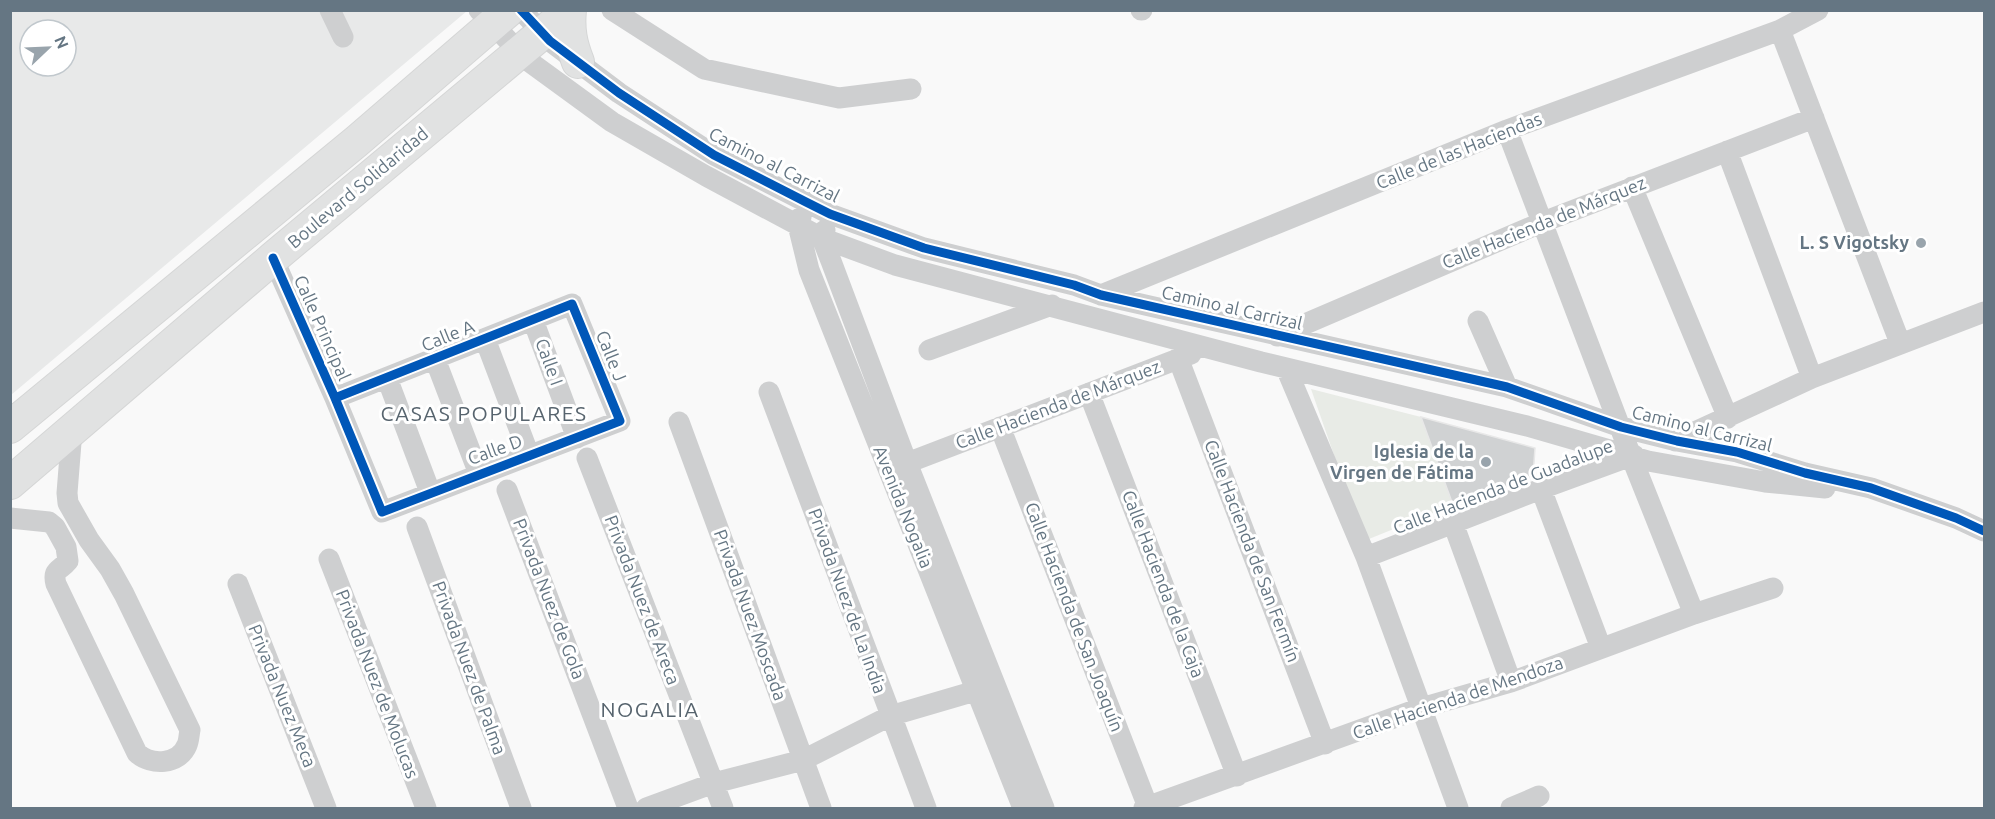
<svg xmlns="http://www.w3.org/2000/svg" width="1995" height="819" viewBox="0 0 1995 819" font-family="Ubuntu,sans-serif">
<rect width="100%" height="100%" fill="#f9f9f9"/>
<path fill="#e8e9e9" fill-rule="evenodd" d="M11,11H467L11,395ZM30,30H66V66H30Z"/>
<path fill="#e8ebe6" d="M1311,389L1421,417L1453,505L1364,541Z"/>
<path fill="#d0d2d3" stroke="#e8e8e8" stroke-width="1.5" d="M1421,417L1535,448L1533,477L1453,505Z"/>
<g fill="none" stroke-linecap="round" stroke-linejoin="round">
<g stroke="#d5d6d6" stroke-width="34">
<path id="highway" d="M570,10C568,30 571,44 578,62
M10,427L357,141L509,10
M10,483L273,258L570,10"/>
</g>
<path stroke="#cecfd0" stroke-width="21" d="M330,10L343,37
M479,10L527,60L612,122L706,176L822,238L895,265L1261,362L1527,426L1648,461L1765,482L1825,488
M521,10L550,41L619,93L714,155L806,202L830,214L924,248L1074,285L1101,295L1507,387L1621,427L1677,441L1737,452L1805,473L1871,488L1956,518L1984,531
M612,10L704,69L839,98L911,89
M1141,10H1142
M1780,30L1900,343
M1507,130L1631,456L1694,614
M1727,151L1812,378
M1632,187L1728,418
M801,217L798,225L809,270L1023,808
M825,230L822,238L831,261L907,463L1044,808
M273,258L335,398L382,512L620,421L572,304L335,398
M1101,295L1507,130L1780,30L1818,10
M533,320L577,438
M1478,321L1507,387
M1277,336L1543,222L1814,118
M485,339L529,455
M929,350L1052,305
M1178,358L1325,744
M435,359L479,474
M1286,368L1366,557L1458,808
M387,378L430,492
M769,392L926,808
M1089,393L1237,776
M679,422L821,808
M1000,427L1148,807
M1675,441L1812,378L1984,312
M587,458L723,808
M907,463L1191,354
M1541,489L1601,648
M507,490L628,808
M10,518L49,522L55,527L66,547L68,561C60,571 52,569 56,584L137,753C151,766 179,765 187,745C189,741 189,734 190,730L124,594L110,569L89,540L68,503L67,493L72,430
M1453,523L1511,682
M417,527L521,808
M1366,557L1541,489L1634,455
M329,559L426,808
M238,584L326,808
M646,808L714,783L803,760L890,716L989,687
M1144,808L1421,708L1511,682L1694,614L1773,588
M1511,808L1539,796"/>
<use href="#highway" stroke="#e1e2e2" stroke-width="32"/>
<g stroke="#fff" stroke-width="13">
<path id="cycleway" d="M521,10L550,41L619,93L714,155L806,202L830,214L924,248L1074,285L1101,295L1507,387L1621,427L1677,441L1737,452L1805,473L1871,488L1956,518L1984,531
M273,258L335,398L382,512L620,421L572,304L335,398"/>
</g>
<use href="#cycleway" stroke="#0057b8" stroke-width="9"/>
</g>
<g fill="#99a4ac" stroke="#fff" stroke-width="2">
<circle cx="1921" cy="243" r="6"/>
<circle cx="1486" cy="462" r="6"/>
</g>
<g text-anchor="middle" stroke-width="6" stroke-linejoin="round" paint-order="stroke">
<g font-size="18" fill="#657683" stroke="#fff">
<text transform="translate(1459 151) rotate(-22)" y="6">Calle de las Haciendas</text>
<text transform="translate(774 165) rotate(27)" y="6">Camino al Carrizal</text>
<text transform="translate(358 188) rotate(-40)" y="6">Boulevard Solidaridad</text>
<text transform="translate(1544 223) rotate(-22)" y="6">Calle Hacienda de Márquez</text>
<text transform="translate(1232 308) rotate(13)" y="6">Camino al Carrizal</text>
<text transform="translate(322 328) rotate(66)" y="6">Calle Principal</text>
<text transform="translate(448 336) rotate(-22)" y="6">Calle A</text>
<text transform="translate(611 356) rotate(68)" y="6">Calle J</text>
<text transform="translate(549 362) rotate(70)" y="6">Calle I</text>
<text transform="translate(1058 405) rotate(-21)" y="6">Calle Hacienda de Márquez</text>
<text transform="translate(1702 429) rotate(14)" y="6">Camino al Carrizal</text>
<text transform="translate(495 450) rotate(-20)" y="6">Calle D</text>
<text transform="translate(1503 487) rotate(-21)" y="6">Calle Hacienda de Guadalupe</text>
<text transform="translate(903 507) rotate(68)" y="6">Avenida Nogalia</text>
<text transform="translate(1252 551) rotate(69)" y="6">Calle Hacienda de San Fermín</text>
<text transform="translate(1163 584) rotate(69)" y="6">Calle Hacienda de la Caja</text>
<text transform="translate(549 599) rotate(69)" y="6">Privada Nuez de Gola</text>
<text transform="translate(642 600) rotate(69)" y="6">Privada Nuez de Areca</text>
<text transform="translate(847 601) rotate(70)" y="6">Privada Nuez de La India</text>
<text transform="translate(750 615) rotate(70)" y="6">Privada Nuez Moscada</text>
<text transform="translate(1074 617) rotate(69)" y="6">Calle Hacienda de San Joaquín</text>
<text transform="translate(469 668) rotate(70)" y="6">Privada Nuez de Palma</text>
<text transform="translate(377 684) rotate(69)" y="6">Privada Nuez de Molucas</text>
<text transform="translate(282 696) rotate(68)" y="6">Privada Nuez Meca</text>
<text transform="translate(1458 698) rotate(-19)" y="6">Calle Hacienda de Mendoza</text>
</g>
<g font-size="18" font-weight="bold" fill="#657683" stroke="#fff" text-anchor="end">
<text x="1909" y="249">L. S Vigotsky</text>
<text x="1474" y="458">Iglesia de la<tspan x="1474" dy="21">Virgen de Fátima</tspan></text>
</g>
<g font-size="21" letter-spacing="1.5" fill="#57646e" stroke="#fff">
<text x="484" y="421">CASAS POPULARES</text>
<text x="650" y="717">NOGALIA</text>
</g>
</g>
<rect width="1995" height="819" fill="none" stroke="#657683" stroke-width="24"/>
<g transform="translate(48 48) rotate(67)"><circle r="28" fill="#ffffff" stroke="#c1c8cd" stroke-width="1.5"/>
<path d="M0-4.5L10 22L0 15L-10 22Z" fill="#99a4ac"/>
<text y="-9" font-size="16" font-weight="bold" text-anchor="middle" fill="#657683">N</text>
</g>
</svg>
